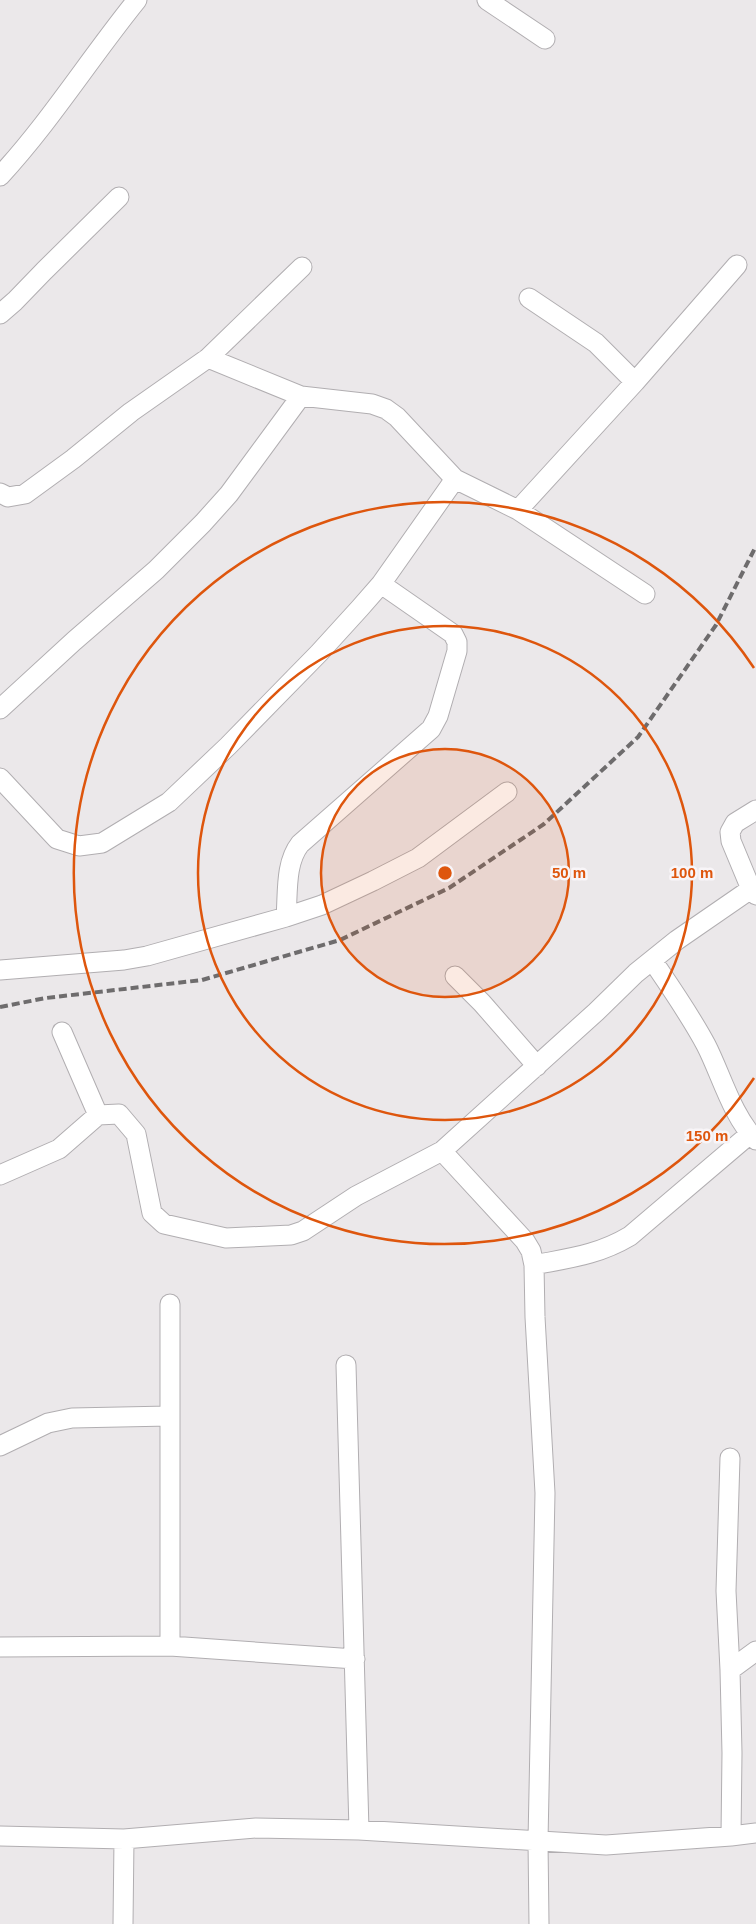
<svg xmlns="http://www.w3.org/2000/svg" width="756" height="1924" viewBox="0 0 756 1924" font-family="Arial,sans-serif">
<rect width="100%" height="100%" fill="#ebe8ea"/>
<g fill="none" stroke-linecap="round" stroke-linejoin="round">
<g stroke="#b1aeb1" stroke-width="21">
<path id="minor" d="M487,0L545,39
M0,176C50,122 90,58 137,0
M529,298L596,343L635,382
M0,314L15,301L44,271L119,197
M208,358L301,396L372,404L386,409L397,417L455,479L518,510L635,382L737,265
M0,493L8,497L25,494L73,459L131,412L208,358L302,267
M518,510L645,594
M0,709L74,641L156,570L203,523L229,494L301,396
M0,778L57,839L79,846L102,843L169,802L228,746L319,653L360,608L381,584L455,479
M756,810L735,823L730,832L731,841L751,889L756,895
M286,917C288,893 285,863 300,844L431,729L438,716L457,651V642L453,634L381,584
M652,960C671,988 690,1015 706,1045C721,1074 732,1116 756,1140
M0,970L124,960L147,956L286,917L322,905L373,881L418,858L507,792
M455,976L482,1003L537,1066
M62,1032L98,1115
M442,1151L525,1241L531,1251L534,1265L535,1317L545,1493L538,1841L539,1924
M0,1175L59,1149L98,1115L119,1114L136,1134L152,1213L164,1224L226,1238L291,1235L303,1231L356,1196L442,1151L596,1012L636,973L677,940L751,889
M534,1265C570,1258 598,1255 630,1236L750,1134
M170,1304V1646
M346,1365L359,1830
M0,1446L48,1423L72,1418L169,1416
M730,1458L726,1591L730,1670L732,1753L731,1836
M0,1647L170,1646L355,1659
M730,1670L756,1651
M0,1836L124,1839L256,1828L359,1830L606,1845L731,1836L756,1833
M123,1924L124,1839"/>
</g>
<use href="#minor" stroke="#fff" stroke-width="19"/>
<path stroke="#6e6c6d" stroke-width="4" stroke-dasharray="8 4" stroke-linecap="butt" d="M0,1007L46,998L202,980L340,940L449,888L544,824L638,737L716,625L756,546"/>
</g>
<circle cx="445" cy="873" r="124" fill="#de560d" fill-opacity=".12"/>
<g fill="none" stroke="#de560d" stroke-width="2.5">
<circle cx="445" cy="873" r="124"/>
<circle cx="445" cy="873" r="247"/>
<path d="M754 1078A371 371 0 1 1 754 668"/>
</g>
<circle cx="445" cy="873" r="8" fill="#de560d" stroke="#f8f5f8" stroke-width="2.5"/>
<g font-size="15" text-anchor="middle" font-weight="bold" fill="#de560d" stroke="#f8f5f8" stroke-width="5" stroke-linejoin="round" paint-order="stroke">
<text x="569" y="878">50 m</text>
<text x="692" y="878">100 m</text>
<text x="707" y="1141">150 m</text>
</g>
</svg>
